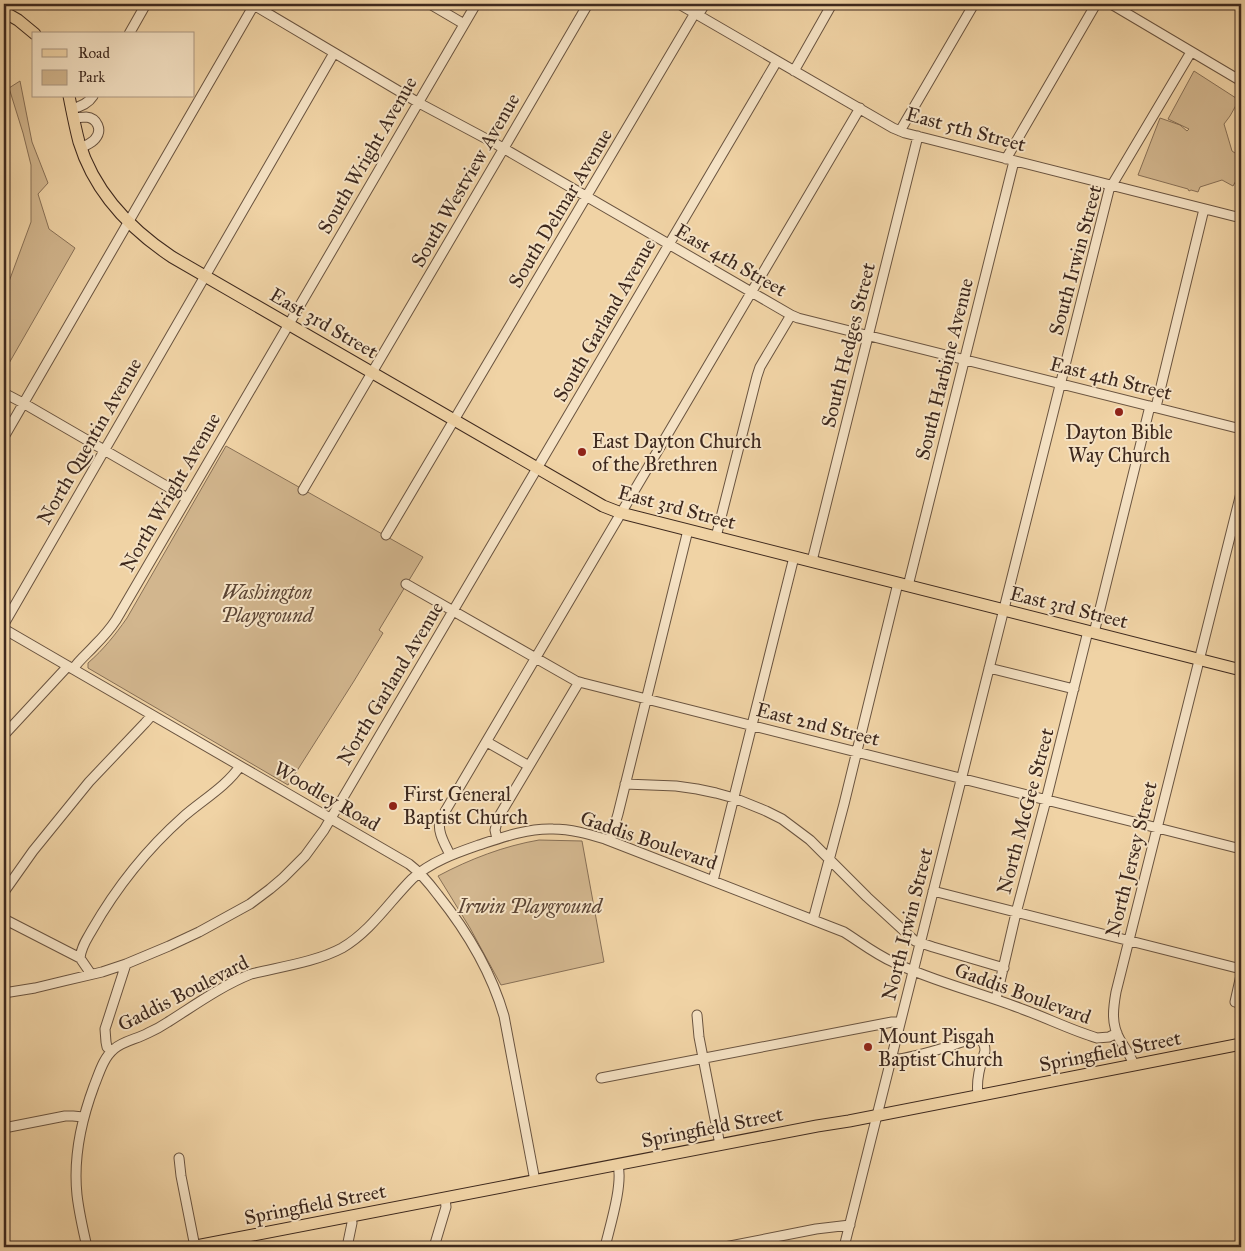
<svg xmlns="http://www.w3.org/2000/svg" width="1245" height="1251" viewBox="0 0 1245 1251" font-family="'IM FELL Great Primer',serif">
<rect width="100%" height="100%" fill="#f0d3a5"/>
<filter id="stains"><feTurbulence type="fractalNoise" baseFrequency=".004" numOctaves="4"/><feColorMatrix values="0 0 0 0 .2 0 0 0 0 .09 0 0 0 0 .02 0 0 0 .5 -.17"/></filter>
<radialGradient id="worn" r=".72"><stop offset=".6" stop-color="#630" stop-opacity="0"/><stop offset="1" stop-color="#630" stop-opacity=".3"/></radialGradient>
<path fill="#d2b68e" stroke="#887056" d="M1194,71L1239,100L1230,116L1224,124L1232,151L1241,157V172L1233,186L1222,180L1200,187L1198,192L1191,190L1189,191L1188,189L1138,175L1160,118L1180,125L1187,131L1189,129L1168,119Z
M20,81L32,142L48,183L38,194L49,229L75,248L4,372V295L31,222V165L23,133L9,88Z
M226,446L423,557L379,630L383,633L354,681L288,785L88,668V663C104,649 115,635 127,618Z
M539,840L582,841L604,962L501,985L470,928L438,876C470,859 504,846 539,840Z"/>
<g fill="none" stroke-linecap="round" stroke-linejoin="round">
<g stroke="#6a5440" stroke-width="11">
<path id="minor" d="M252,4L419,103L496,144L791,315L798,318L1241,429
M430,4L464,24
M679,4L893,128L905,133L1241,218
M1111,4L1241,81
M698,15L705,4
M129,34L146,4
M794,71L832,4
M71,109C80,107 88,104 93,96
M73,118C77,118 82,117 86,117C97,118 103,130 95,139C92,143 86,145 81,148
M900,131L974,4
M1006,159L1096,4
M4,393L23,403L187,498
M1156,407L1204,209
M4,437L254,5
M303,490L504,148L588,4
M386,535L695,13
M716,537L757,376L760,367L791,315
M812,561L918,136
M406,584L576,681L583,683L1241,849
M908,586L1014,161
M4,624L334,53
M4,629L409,864C421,873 429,883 438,895C466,930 491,971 504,1016L535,1181
M1094,633L1150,406
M989,668L1074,689
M73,669C80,659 87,654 95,645C103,637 110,629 116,620L476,4
M4,735L68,666
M487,742L529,766
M625,784L676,786L697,789L716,793L734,798L766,811L782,819L810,840L867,897L915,941L933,947L1004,968
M497,839L495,830L498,818L579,682
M610,841L618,814L688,530
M450,855C445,844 437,832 440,820L860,108
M713,881L794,557
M933,891L976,902L1241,969
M4,892L33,851L89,782L145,723L152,715
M4,919L80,958L91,974
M813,920L844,804L898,583
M80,958C81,947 87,939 92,930C116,888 147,849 183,817C201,801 227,786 240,766
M1241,975L1235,1002L1241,1003
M4,993L35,988L64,981L102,972L126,964L169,946L199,932L250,904L270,889L283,878L305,856L324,830L777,61
M996,999L1016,913L1046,800L1088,631
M697,1015L699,1037L720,1145
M111,1051L107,1047L106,1042L105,1029L126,964
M891,1060C911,1058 931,1052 950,1046C958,1044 969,1038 977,1039C984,1040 985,1046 985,1051C980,1066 976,1080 978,1095
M1134,1065C1131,1056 1125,1048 1120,1040C1111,1024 1113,1009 1116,992L1241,493
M601,1078L892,1022H900
M4,1128L65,1116H73L83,1117
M179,1158L181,1176L195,1247
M87,1247C83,1230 79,1212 77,1195C73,1157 81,1121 94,1086C99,1074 103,1058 114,1049C123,1041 137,1039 148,1033C155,1030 162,1026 168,1022C195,1005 221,986 251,974C279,967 316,962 342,948C371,931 389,902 412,879C430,862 456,853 479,845C503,837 528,828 553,829C571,829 588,834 605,839L844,932C860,942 875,954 893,962C934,982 979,992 1022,1009C1047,1018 1071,1030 1097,1038L1109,1037L1117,1033
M347,1247L352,1223L351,1216
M434,1247L446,1207L445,1198
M605,1247C610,1226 623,1185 618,1165
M725,1247L816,1229L850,1225
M844,1247L1109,190L1191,52"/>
</g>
<g stroke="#3e291e" stroke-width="13">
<path id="major" d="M4,12L18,20L35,34
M69,96C72,111 75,127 79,142C94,191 130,229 172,257L603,506L621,513L1241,670
M191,1247L817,1126L849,1121L1241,1044"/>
</g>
<use href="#minor" stroke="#f5e2c4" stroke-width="9"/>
<use href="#major" stroke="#f0d3a5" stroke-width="11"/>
</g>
<g fill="#8f2418" stroke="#f5e2c4" stroke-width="2">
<circle cx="1119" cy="412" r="5"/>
<circle cx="582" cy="452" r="5"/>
<circle cx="393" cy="806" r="5"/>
<circle cx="868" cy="1047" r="5"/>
</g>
<g text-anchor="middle" stroke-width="4" stroke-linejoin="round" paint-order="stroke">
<g font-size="20" fill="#3e291e" stroke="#f5e2c4">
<text transform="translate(966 129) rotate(15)" y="7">East 5th Street</text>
<text transform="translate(367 155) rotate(-60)" y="7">South Wright Avenue</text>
<text transform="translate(465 180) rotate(-60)" y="7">South Westview Avenue</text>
<text transform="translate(560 208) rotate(-59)" y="7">South Delmar Avenue</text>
<text transform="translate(731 260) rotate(30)" y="7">East 4th Street</text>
<text transform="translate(1075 260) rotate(-75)" y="7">South Irwin Street</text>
<text transform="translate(604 320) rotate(-60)" y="7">South Garland Avenue</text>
<text transform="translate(324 323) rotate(30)" y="7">East 3rd Street</text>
<text transform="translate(848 345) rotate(-76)" y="7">South Hedges Street</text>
<text transform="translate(944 369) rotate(-76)" y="7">South Harbine Avenue</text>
<text transform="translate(1111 378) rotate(14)" y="7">East 4th Street</text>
<text transform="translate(89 441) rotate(-60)" y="7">North Quentin Avenue</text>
<text transform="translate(170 492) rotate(-60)" y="7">North Wright Avenue</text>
<text transform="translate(677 507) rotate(15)" y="7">East 3rd Street</text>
<text transform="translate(1069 607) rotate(14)" y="7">East 3rd Street</text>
<text transform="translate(390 683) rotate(-59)" y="7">North Garland Avenue</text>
<text transform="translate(818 724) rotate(14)" y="7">East 2nd Street</text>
<text transform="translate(327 796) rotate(30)" y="7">Woodley Road</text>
<text transform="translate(1025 811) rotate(-75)" y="7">North McGee Street</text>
<text transform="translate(649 840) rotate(19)" y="7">Gaddis Boulevard</text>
<text transform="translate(1131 859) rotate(-76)" y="7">North Jersey Street</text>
<text transform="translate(907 924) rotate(-76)" y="7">North Irwin Street</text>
<text transform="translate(183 993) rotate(-27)" y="7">Gaddis Boulevard</text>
<text transform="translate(1023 993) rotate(20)" y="7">Gaddis Boulevard</text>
<text transform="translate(1110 1051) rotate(-11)" y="7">Springfield Street</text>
<text transform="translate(712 1127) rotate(-11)" y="7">Springfield Street</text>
<text transform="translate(315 1204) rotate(-11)" y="7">Springfield Street</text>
</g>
<g font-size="20" fill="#3e291e" stroke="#f5e2c4" text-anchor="start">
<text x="1119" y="439" text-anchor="middle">Dayton Bible<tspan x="1119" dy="23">Way Church</tspan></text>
<text x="592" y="448">East Dayton Church<tspan x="592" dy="23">of the Brethren</tspan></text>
<text x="403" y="801">First General<tspan x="403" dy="23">Baptist Church</tspan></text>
<text x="878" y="1043">Mount Pisgah<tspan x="878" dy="23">Baptist Church</tspan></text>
</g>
<g font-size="20" font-style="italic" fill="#5c4534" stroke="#f5e2c4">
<text x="267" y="599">Washington<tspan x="267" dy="23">Playground</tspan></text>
<text x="530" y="913">Irwin Playground</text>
</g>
</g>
<rect width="1245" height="1251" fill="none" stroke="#f0d3a5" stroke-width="20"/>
<rect x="5" y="5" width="1235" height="1241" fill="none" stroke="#3e291e" stroke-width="2.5"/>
<rect x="10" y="10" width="1225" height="1231" fill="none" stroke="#3e291e"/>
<rect x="32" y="32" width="162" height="65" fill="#f5e2c4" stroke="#ac9882"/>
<rect x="42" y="49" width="25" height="8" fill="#f0d3a5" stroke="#ac9882"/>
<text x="78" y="58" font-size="15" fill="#3e291e">Road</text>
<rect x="42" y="70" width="25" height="15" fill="#d2b68e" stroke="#ac9882"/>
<text x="78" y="82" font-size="15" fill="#3e291e">Park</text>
<rect width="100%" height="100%" filter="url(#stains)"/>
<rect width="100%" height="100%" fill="url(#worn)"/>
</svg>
